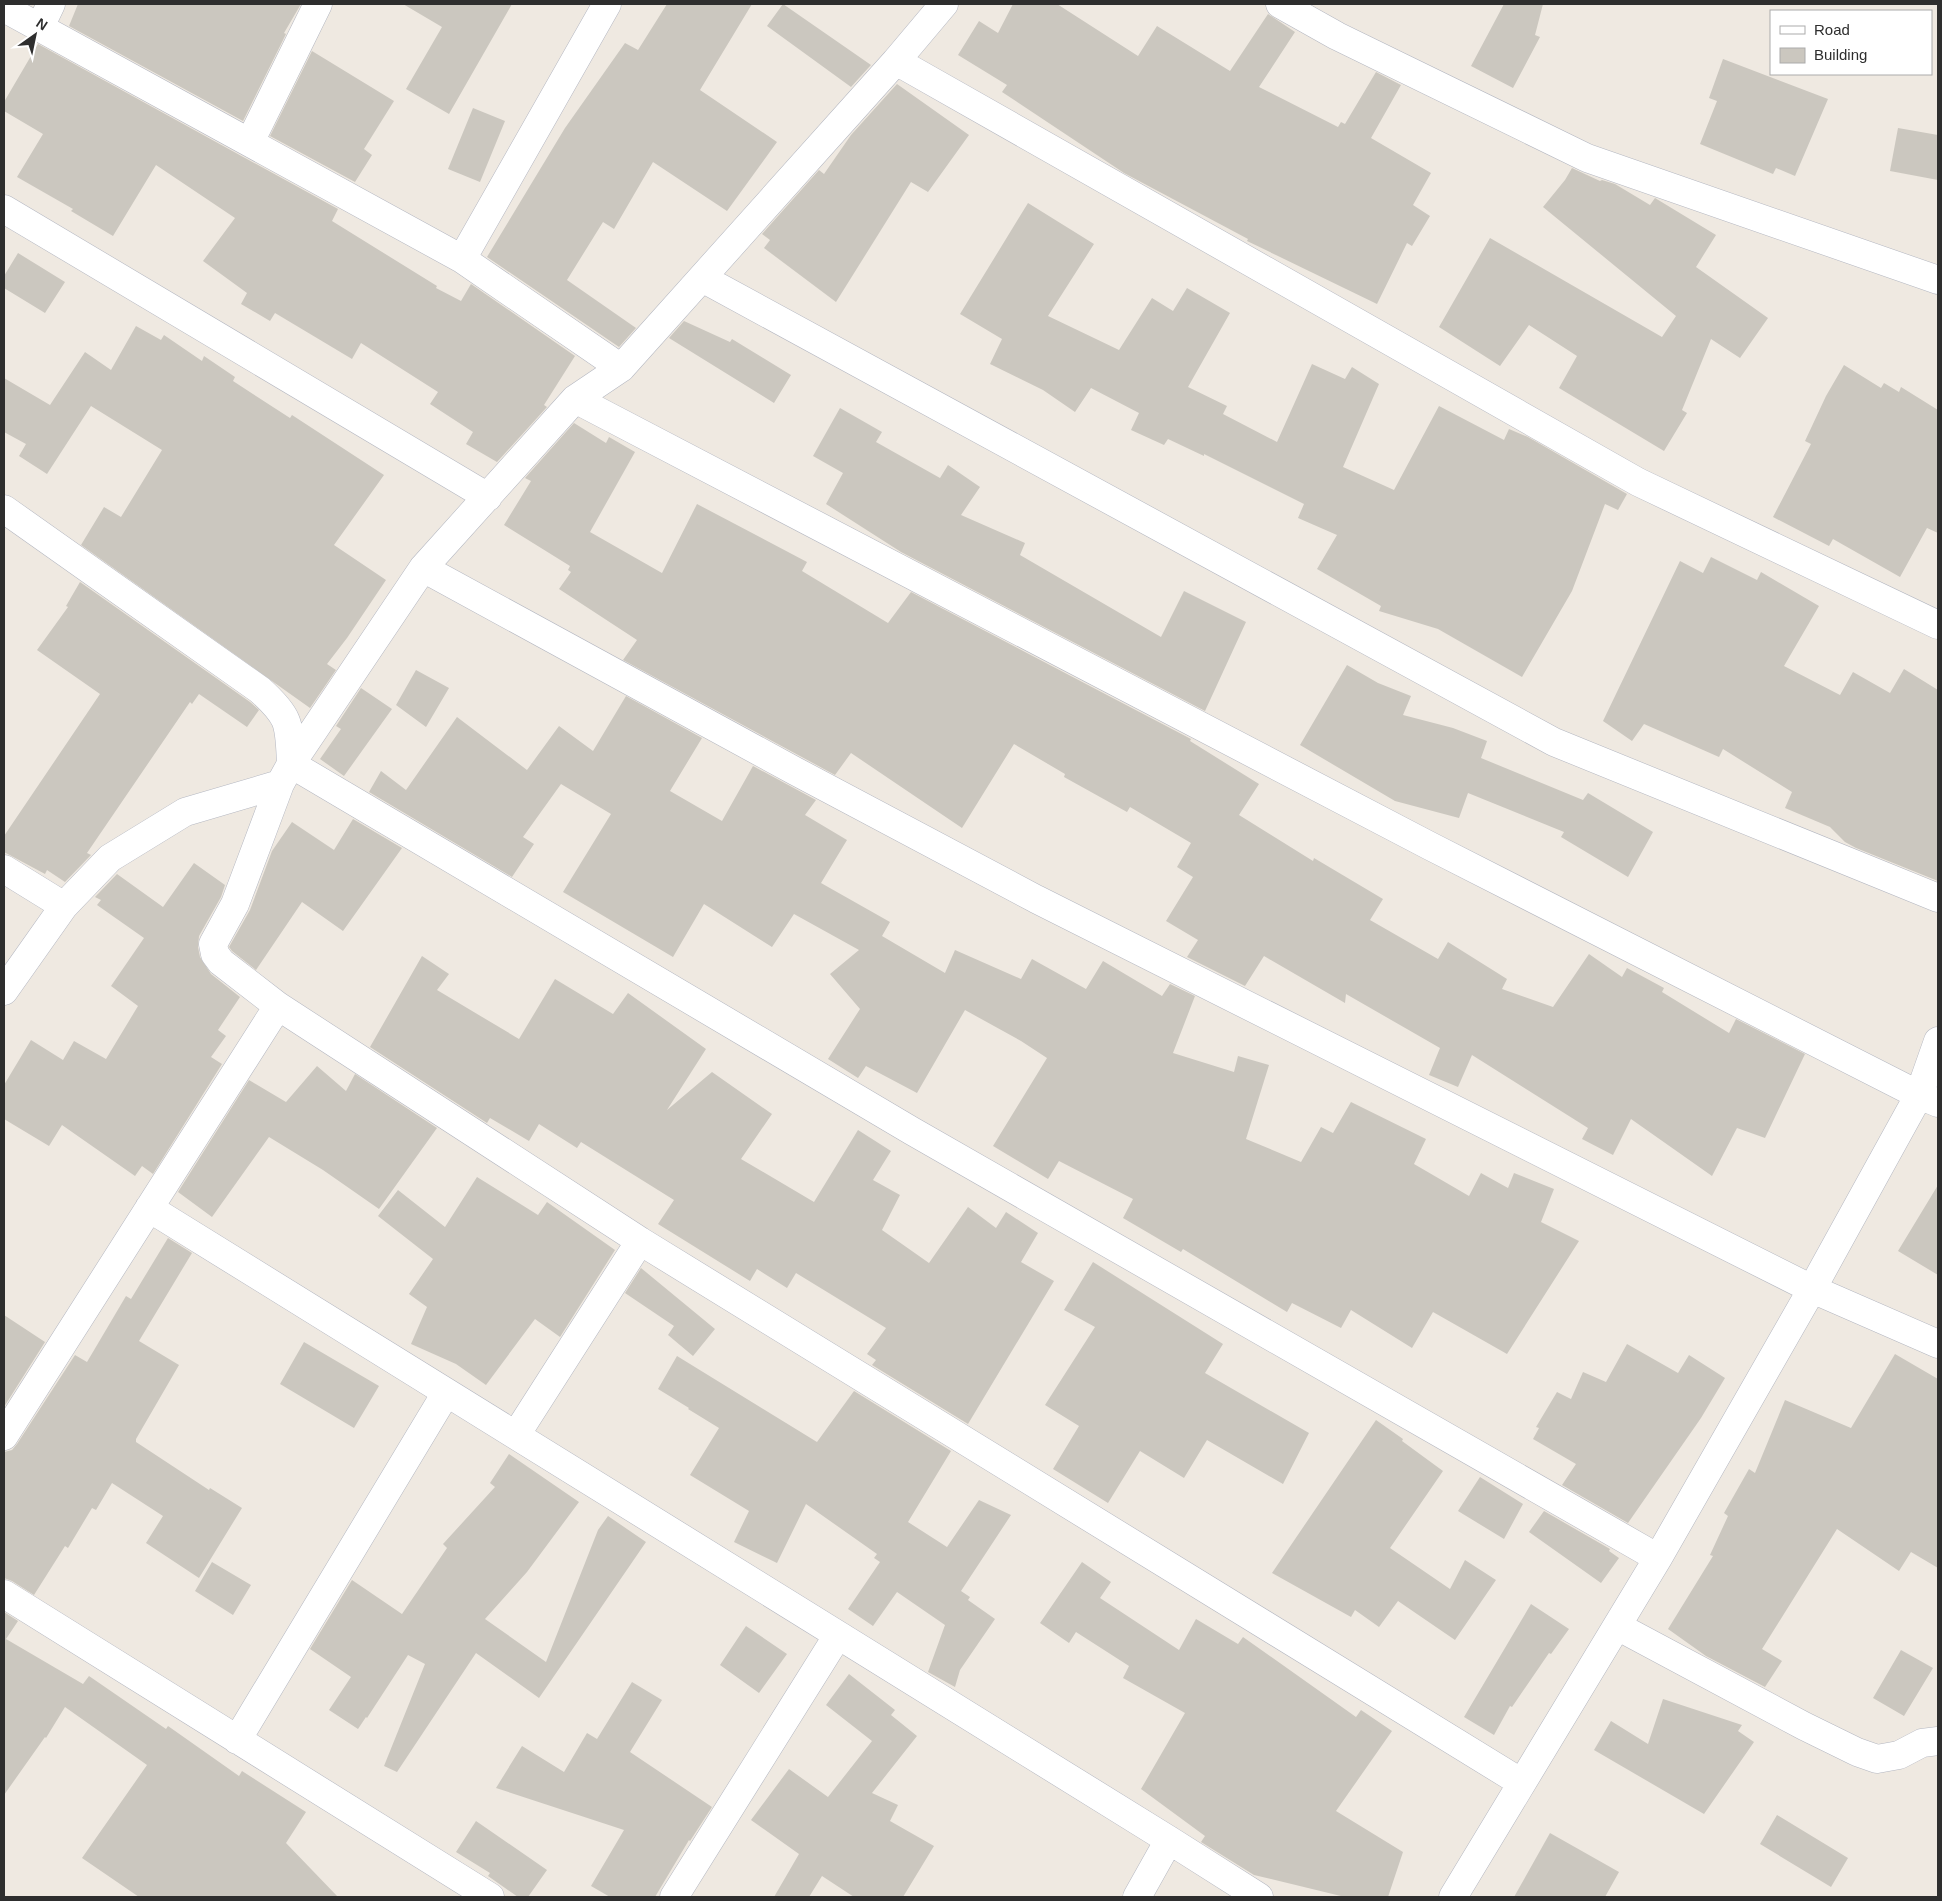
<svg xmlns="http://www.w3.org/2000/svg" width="1942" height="1901" viewBox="0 0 1942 1901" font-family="Arial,sans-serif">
<rect width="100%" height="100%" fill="#efe9e1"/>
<path fill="#cbc7bf" d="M78,4H301L284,33L286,34L243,121L69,26Z
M403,4H512L449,114L406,89L442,27Z
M667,4H752L700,90L777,142L727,211L653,162L614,229L603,222L567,280L636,328L619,347L487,257L565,128L625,43L638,50Z
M783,4L871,65L851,87L767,26Z
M1013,4H1057L1138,56L1157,26L1230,71L1268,14L1295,32L1259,87L1338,127L1341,122L1345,124L1376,72L1401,85L1371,138L1431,173L1413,205L1430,216L1412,246L1407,243L1377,304L1247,241L1248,239L1124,173L1002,92L1007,85L958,55L979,21L998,33Z
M1504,4H1543L1535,35L1540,37L1513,88L1471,66Z
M38,44L338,209L332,221L437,286L436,288L461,301L471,284L575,356L544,405L547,407L497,462L466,444L473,432L430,404L438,392L361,343L352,359L275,313L270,321L241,304L247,293L203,261L235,218L156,165L113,236L71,211L73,209L17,177L43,134L4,111V102Z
M312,51L394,101L364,149L372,155L355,182L270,136Z
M1723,59L1828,99L1795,176L1776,168L1773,174L1700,144L1717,101L1709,98Z
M897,84L969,135L928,192L911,182L836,302L764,248L770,240L762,234L819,170L824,174L851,135Z
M473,108L505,121L480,182L448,169Z
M1898,128L1938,135V180L1890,171Z
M1572,168L1600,181L1602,180L1615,184L1650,205L1655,198L1716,235L1696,267L1768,318L1740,358L1711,339L1682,410L1687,413L1664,451L1559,388L1577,356L1529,325L1500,366L1439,327L1490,238L1662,337L1676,316L1543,207L1565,180Z
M1028,203L1094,244L1048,316L1119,350L1152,298L1173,311L1187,288L1230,313L1188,387L1227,406L1223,414L1277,442L1312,364L1345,379L1352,367L1379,384L1343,467L1394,490L1439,406L1504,440L1509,429L1528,437L1627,494L1618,510L1605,504L1572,591L1522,677L1438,629L1379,611L1381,606L1317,569L1337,535L1298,518L1304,504L1204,454V456L1168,439L1164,445L1131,430L1139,413L1091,388L1075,412L1043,390L990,364L1002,339L960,314Z
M18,253L65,282L45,313L4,288V276Z
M684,321L730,342L732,339L791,375L774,403L669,338Z
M136,326L161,340L164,335L202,361L204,356L235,377L233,381L290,418L292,415L384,475L334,545L386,580L347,638L327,664L336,670L310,708L81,545L104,507L121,517L162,450L91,406L47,474L19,456L26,444L4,432V378L50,405L85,352L111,370Z
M1844,365L1881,388L1884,383L1899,392L1901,387L1938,410V533L1927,528L1900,577L1833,539L1829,546L1773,517L1811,444L1805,441L1826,396Z
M840,408L882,432L876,442L940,478L948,465L980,487L961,515L1025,543L1020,555L1161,637L1184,591L1246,622L1205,711L901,552L826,504L843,473L813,456Z
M574,423L606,443L609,437L635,452L590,532L662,573L697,504L807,562L802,571L888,623L911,592L1191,739L1190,741L1259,784L1239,815L1313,861L1314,858L1383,899L1370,920L1438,959L1448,942L1507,979L1502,989L1553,1007L1589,954L1622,977L1627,968L1664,988L1662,992L1729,1033L1736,1019L1805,1054L1765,1138L1737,1128L1712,1176L1631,1119L1613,1155L1582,1139L1588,1128L1472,1055L1458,1087L1429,1075L1440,1048L1346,994L1345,1003L1264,956L1245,986L1187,957L1198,940L1166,921L1193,877L1177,867L1191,843L1130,807L1127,812L1064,777L1065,774L1014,744L962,828L851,753L835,775L623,660L637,640L559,589L571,572L568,570L570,566L504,525L531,481L525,478Z
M1711,557L1757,580L1761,572L1819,606L1784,666L1840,695L1853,672L1890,693L1904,669L1938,690V881L1856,848L1845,842L1830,827L1785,808L1792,792L1723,749L1719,757L1644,724L1632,741L1603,721L1680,561L1703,573Z
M80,582L250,702L259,710L247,727L199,694L192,704L190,702L87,853L91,855L65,882L47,870L45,874L4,852V836L100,694L37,650L68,607L66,606Z
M1347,665L1378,683L1411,696L1403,715L1453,728L1487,741L1481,758L1583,800L1588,793L1653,832L1628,877L1561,837L1564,832L1468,793L1459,818L1395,801L1300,745Z
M416,670L449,688L426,727L396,705Z
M361,688L392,709L344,776L320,759L341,729L336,726Z
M626,696L702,738L670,791L722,821L753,766L816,800L805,815L847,840L821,883L890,922L882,936L945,973L955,950L1021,979L1032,959L1086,989L1103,961L1162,996L1170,984L1195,996L1173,1053L1234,1072L1238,1056L1269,1065L1246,1139L1301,1162L1321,1127L1333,1133L1351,1102L1426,1139L1414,1164L1469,1196L1481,1173L1508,1188L1514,1173L1554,1189L1541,1222L1579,1241L1507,1354L1433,1312L1412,1348L1351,1310L1341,1328L1292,1303L1287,1312L1183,1249L1181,1252L1123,1218L1133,1199L1059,1161L1048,1179L993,1146L1047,1058L1021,1041L965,1010L917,1093L866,1066L858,1078L828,1059L860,1009L830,974L859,950L794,914L772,947L704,904L673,957L563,892L611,814L561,784L523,837L534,844L512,877L369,792L381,771L406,790L457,717L527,770L559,726L593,751Z
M353,819L402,848L343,931L302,902L256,970L232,951L229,947L250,910L272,851L292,822L334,850Z
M194,863L225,885L221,897L199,936L198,947L200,957L211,974L240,997L218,1030L226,1036L211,1057L222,1064L153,1174L142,1166L135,1176L62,1125L49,1146L4,1119V1085L31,1040L63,1060L74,1041L106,1059L138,1006L111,986L144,938L97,905L101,900L95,897L117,874L163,907Z
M422,956L449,974L437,990L519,1039L555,979L613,1014L628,993L706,1049L667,1110L712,1072L772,1114L741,1159L814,1202L858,1130L891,1151L873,1180L900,1195L882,1230L929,1263L968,1207L996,1228L1006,1212L1038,1233L1021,1262L1054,1281L968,1424L872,1365L876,1360L867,1354L886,1328L796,1273L787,1288L757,1269L750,1281L658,1224L674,1200L581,1142L577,1148L539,1124L529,1141L490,1118L487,1123L370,1047Z
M317,1066L346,1091L355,1074L437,1128L379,1209L323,1170L269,1137L212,1217L178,1192L249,1080L286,1102Z
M477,1177L538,1215L547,1202L615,1250L560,1337L535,1319L486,1385L456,1364L411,1344L427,1307L409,1294L433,1259L378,1216L398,1190L445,1227Z
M1938,1185V1275L1898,1251Z
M168,1238L192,1253L139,1341L179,1365L136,1439V1442L209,1490L210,1488L242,1508L199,1578L146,1543L163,1516L112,1483L96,1510L92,1508L68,1548L65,1546L34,1595L12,1581L4,1578V1452L12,1450L17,1444L75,1355L87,1362L126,1296L131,1299Z
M1093,1262L1223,1344L1205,1373L1309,1433L1283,1484L1207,1440L1184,1478L1140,1451L1108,1503L1053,1469L1079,1426L1045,1405L1095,1327L1064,1310Z
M641,1268L715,1329L693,1356L668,1335L674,1326L625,1293Z
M4,1315L45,1342L4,1407Z
M304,1342L379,1386L354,1428L280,1384Z
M1627,1344L1678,1373L1689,1355L1725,1378L1701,1418L1628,1523L1562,1485L1576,1464L1533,1439L1539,1428L1536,1427L1557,1392L1571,1399L1583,1372L1606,1382Z
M1895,1354L1938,1379V1568L1911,1552L1899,1571L1837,1529L1762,1649L1782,1661L1765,1687L1706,1656L1668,1629L1713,1556L1710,1555L1728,1516L1724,1513L1749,1469L1755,1473L1785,1400L1851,1428Z
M677,1356L817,1442L854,1391L951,1451L908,1522L947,1547L979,1500L1011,1515L961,1591L970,1597L968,1600L995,1619L960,1670L955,1687L928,1672L945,1625L897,1592L873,1626L848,1609L880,1562L874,1558L877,1554L806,1504L777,1563L734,1542L749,1511L690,1475L719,1428L688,1409L689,1408L658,1389Z
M1376,1420L1403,1439L1402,1441L1443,1471L1390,1548L1450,1589L1465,1560L1496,1580L1455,1640L1398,1601L1379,1627L1355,1610L1351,1617L1272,1573Z
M509,1454L579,1502L527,1572L485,1619L546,1662L598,1530L608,1516L646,1542L539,1698L476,1653L397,1772L384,1766L425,1664L408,1655L367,1718L366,1717L358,1729L329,1710L351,1677L310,1649L352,1580L402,1614L447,1548L443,1544L495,1487L490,1483Z
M1480,1477L1523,1504L1504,1539L1458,1511Z
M1544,1511L1610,1549L1609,1551L1619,1558L1601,1583L1529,1532Z
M212,1562L251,1585L233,1615L195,1591Z
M1082,1562L1111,1582L1100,1598L1179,1650L1196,1619L1238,1644L1243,1637L1356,1717L1361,1710L1392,1731L1336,1811L1403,1852L1388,1897H1345L1254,1875L1201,1842L1205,1836L1141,1789L1185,1713L1123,1678L1129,1666L1076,1632L1069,1643L1040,1623Z
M1531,1604L1569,1629L1551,1654L1549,1653L1512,1707L1510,1706L1494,1735L1464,1717Z
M4,1612L18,1621L6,1639L83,1684L89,1676L166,1729L168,1726L239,1776L242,1771L306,1812L286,1843L338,1897H139L82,1858L147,1765L65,1707L46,1738L45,1737L4,1795Z
M746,1626L787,1654L759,1693L720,1665Z
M1901,1650L1933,1668L1904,1716L1873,1698Z
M849,1674L895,1710L891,1715L917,1736L872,1793L898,1805L890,1821L934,1846L903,1897H854L822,1876L809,1897H774L799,1854L751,1820L789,1769L828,1797L872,1741L826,1705Z
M632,1682L662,1700L630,1752L712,1807L690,1841L689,1840L655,1897H610L591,1886L624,1830L496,1788L522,1746L564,1772L587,1733L597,1739Z
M1663,1699L1742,1725L1738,1731L1754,1742L1704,1814L1594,1750L1611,1721L1648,1744Z
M1777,1815L1848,1858L1831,1887L1760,1844Z
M476,1821L547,1870L528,1897H518L488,1876L490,1873L456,1852Z
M1550,1833L1619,1872L1605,1897H1514Z"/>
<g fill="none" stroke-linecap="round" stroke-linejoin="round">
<g stroke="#b4b7c1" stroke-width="29">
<path id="street" d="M944,4L896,61L621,368L575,399L423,568L291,764L280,784L235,904L213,944L215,954L221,962L278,1006L640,1241L1522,1783
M1280,4L1337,36L1587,158L1938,280
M4,8L462,259L621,368
M40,27L51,4
M896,61L1638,482L1938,625
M250,142L318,4
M4,209L488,497
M462,259L607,4
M702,278L1554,742L1938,898
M575,399L1430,846L1919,1095L1938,1103
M4,509L260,690C291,718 289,724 291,764
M423,568L795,771L1036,899L1812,1289L1938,1344
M291,764L912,1131L1658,1558
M4,869L64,906
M4,991L64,906L110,858L185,812L280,784
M149,1208L1169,1840L1259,1897
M516,1435L640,1241
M4,1436L278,1006
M4,1594L490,1897
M1617,1626L1804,1726L1857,1752L1877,1759L1899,1755L1922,1743L1938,1741
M237,1740L446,1393
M674,1897L838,1635
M1137,1897L1169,1840
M1453,1897L1658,1558L1812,1289L1919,1095L1938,1041"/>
</g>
<use href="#street" stroke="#fff" stroke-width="28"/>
</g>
<rect width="1942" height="1901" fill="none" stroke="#2e2e2e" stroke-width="10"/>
<rect x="1770" y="10" width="162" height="65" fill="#ffffff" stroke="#ababab"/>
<rect x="1780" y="26" width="25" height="8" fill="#ffffff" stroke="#ababab"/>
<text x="1814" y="35" font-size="15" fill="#2e2e2e">Road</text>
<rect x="1780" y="48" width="25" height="15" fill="#cbc7bf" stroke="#ababab"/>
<text x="1814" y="60" font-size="15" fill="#2e2e2e">Building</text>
<g transform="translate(35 35) rotate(33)" stroke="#ffffff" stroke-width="4" paint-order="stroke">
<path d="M0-4L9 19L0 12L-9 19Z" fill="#2e2e2e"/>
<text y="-8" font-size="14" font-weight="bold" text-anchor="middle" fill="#2e2e2e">N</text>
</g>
</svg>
